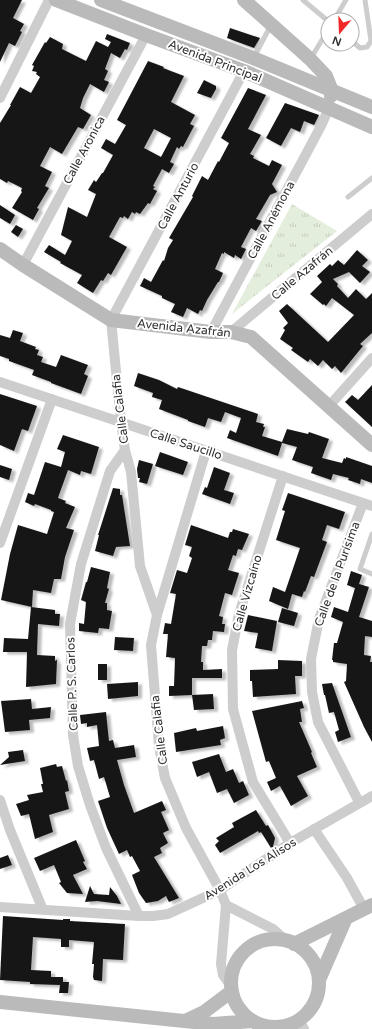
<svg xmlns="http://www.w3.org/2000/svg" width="372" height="1029" viewBox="0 0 372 1029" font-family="'Varela Round',sans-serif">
<defs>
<pattern id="grass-tufts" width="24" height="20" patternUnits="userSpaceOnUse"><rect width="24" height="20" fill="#e4eedd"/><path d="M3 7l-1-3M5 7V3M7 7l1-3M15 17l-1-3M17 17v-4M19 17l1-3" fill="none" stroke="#c4ccbe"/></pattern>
<filter id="shadow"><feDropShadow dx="4" dy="2.5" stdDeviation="1" flood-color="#0004"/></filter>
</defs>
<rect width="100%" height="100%" fill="#fff"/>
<path fill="url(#grass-tufts)" d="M292,204L337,231L232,314Z"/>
<path fill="#171717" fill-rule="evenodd" filter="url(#shadow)" d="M0,0H22L13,18L24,24L20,31L22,32L15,46L9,43L0,62Z
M230,28L260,38L254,48L227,38Z
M107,34L130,43L127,50L125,49L120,58L111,53L105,69L108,71L104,80L109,82L104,92L90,84L83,98L80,108L91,115L83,129L78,127L62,154L50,147L40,166L52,172L45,186L49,188L37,208L39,209L33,220L12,208L22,192L21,191L22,188L8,181L7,183L0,179V123L11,105H10L20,87L31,93L40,77L36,74L37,72L32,71L34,66L32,65L45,42L46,43L50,37L63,44L62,49L86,61L96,41L108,47L111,42L105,39Z
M148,61L164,67L163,68L184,76L171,102L195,115L190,124L194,126L183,147L181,146L179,149L177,147L170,162L174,164L169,173L162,169L153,186L155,187L153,189L157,191L150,204L148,203L140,214L136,212L135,214L132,212L128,219L124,216L123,218L120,217L109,237L127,247L111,275L108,273L103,281L101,280L93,293L77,283L82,275L60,263L61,262L44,252L49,245L65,255L72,241L61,235L68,207L87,217L96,194L88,190L94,180L96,182L102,173H103L113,155L101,148L106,139L115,144L126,125L117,120ZM154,129L171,138L161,157L144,148Z
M204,80L216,86V89L211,98L197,93Z
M248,88L266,95L248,129L261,135L250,154L254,156L253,158L269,166L272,160L282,165L272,184L277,192L270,195L256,219L262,221L256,231L251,228L241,247L246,249L241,259L235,255L234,258L224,252V254L222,253L215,269L223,273L219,282H218L207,300L202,311L200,310L198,314L187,308L183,317L171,312L175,304L162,298V296L140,286L144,278L151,282L163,260L164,261L168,248L173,240L169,238L193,197L192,196L202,176L208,180L218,161L219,162L229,143L221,138Z
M285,103L319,115L314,125L304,121L300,132L291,128L281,146L266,138Z
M0,205L15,215L10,224L0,218Z
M16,225L23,229L18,237L11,232Z
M357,250L368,260L362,266L370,272L360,283L349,272L333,279L338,284L337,286L348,298L356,289L366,299L372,293V333L360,344L363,346L341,373L335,366L332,369L323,360L318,366L310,359L308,362L291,350L293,348L280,339L285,330L283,328L288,323L279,311L287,304L328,342L354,315L332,298L326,306L324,304L323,305L310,294L322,282L317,276L330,264L332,266L338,260L344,265Z
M13,330L23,333L20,341L36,347L35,349L39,350L37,355L43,357L41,362L56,367L61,355L88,365L84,374L88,376L81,394L51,383V382L32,375L34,370L9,361V359L0,356V335L10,338Z
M138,373L159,380L177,389L178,387L258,414L256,422L264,424L263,427H265L262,436L282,442L287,429L308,434L309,432L329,439L322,458L342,463L344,458L346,459V457L372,466V483L361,479L360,484L348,480L349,478L333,474L331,480L311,473L313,467L292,460L297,447L282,443L278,456L227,438L230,430L236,433L241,418L225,412L221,422L208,418L205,427L188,421V420L159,409L162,400L152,397L153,393L134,386Z
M372,385V427L345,402L352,395L358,400Z
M0,394L37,406L28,431L22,429L14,451L0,445Z
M63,435L99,447L91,474L81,471L80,475L68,470L59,495L58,498L66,501L65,503L75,507L66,528L74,530L65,557L61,579H54L51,593L33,590L32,607L1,600L10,554L18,525L47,534L54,512L51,511V510L35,504L34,506L25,502L28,493L34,495L45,462L61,467L65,452L57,449Z
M160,452L188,462L183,475L155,466Z
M139,460L153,464L147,484L139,482L140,478H138L137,469Z
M0,465L12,469L9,480L0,477Z
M214,467L230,473L224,490L234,493L230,504L202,494L205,487L207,488Z
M113,488L120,489V495H122L130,546L116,547L113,556L95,551L99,535H98Z
M288,493L345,512L339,529L327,525L322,540L327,542L314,577L311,576L305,592L304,591L302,597L292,594L288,609L269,601L273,587L285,592L300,548L276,540L285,511L282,510Z
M191,525L228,538L230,532H232L233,529L249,534L242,550L238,549L236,556L233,555L228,570L239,573L232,595L225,593L219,616L223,617L222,624H225L224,632L213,631L212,640H208L207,646H202L201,662H203V670L222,669V678H192V695L169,696V686H174L175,658L166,657L168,634H163L165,623L171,624L176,594L170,593L177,570L187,573L192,558L189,556L192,547L185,545Z
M91,567L110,572L107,588L109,589L105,603H107V610L112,611L109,629L99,628L98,633L79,631V623L84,624L86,602L81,600L86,582H87Z
M351,571L362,575L359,584L369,587L359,617L372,621V637L365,636L364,655L371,656L370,662H372V742L364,727L344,682L346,681L347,664L333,662V660H332L334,643H337L343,622L331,617L334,607L348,612L355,588L347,585Z
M31,607L55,610V614H60L59,626L38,624L37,655L55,656V661L57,660L56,684L26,687L27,652H3L4,638L28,639Z
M282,608L298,613L294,626L278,622Z
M248,615L277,621L272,651L255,648L258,633L244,631Z
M115,637L134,638L133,651L114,650Z
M278,660L302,661V676H295L296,694L253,697L252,681H250V670L278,669Z
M98,664H107V680H98Z
M138,682V696L108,699L107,684Z
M332,683L351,737L338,742L335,732L339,730L334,712L329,713L325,695H324L322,684Z
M213,694L214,709L194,710L192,695Z
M31,699L32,709L51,707L50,718L29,720L30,730L5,732L1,701Z
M302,701L304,708L300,709L302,722H299L312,752L311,753L317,767L297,776L308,796L291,806L280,786L271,791L267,782L276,778L269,761L266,762L252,711Z
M106,712L109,741L113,740L115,748L134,745L136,757L117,760L124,785L134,813L162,801L166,810L161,812L169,830L163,833L168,843L160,848L162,853L154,857L179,898L169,902L166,896L158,901L146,903L139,893L132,875L140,871L132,856L130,857L127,850L119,854L107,828L98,801L110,797L104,777L99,779L94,760L90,761L87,748L99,746L97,725L87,727V723L81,724L80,715Z
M223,726L225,738L220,740L221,745L176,752L174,733L196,728L197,731Z
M23,750L25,761L0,765L9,757L8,752Z
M219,754L226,772L233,769L239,783L243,781L249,795L234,803L227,789L217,793L209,772L197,777L192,762Z
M56,764L57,767L62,766L66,781L67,780L69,791L65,792L69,809L49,815L53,832L35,839L29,814L21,816L16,804L29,800L27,795L43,792L41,784H43L40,768Z
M256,810L266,826L268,825L275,838L273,847L271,848L261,832L259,833L258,831L220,853L215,845L219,841L216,838L234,827L232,823Z
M76,840L85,861L83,862L87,869L73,875L83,894L67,893L59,883L61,882L54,865L40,871L34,858Z
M8,855L12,865L0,869V858Z
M90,886L94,894L109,895L110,887L117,896L121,904L97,901L85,902Z
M3,916L63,920V919H70V921L125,924L123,960L103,959L102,981L94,980L93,977L94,964H92L94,942L69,940V947H61V939L33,937L31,970L51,971V977H63V982H69L68,993H59L60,985L30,984V982L0,980Z"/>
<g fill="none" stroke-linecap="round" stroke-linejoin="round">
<path stroke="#cdcdcd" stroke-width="5" d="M303,0L328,21
M334,20L346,0
M352,41L360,48L367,47L371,41L365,0
M254,57L271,25
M311,58L328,30
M348,197L372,178
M372,534L360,569L372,574"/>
<path stroke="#cdcdcd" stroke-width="10" d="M0,98L49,0
M23,265L146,35
M211,332L321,126L329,108
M231,332L372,214
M0,382L372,506
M329,406L372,358
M125,450L110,471L81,564L70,624L73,735L78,766L90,805L106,848L139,916
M206,451L157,615L151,645L159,746L165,778L186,828L220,890L226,905L221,964L223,975L231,986
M283,476L239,614L232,650L233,709L253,782L290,843
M0,543L52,399
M157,615L140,566L131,472L125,450L121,422L111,320L244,71
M0,800L10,830L43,910
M359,802L318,722L312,692L311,659L319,619L363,503
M314,829L347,878L364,909
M226,905L273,929L288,942
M0,907L139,916H153L168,914L220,890L290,843L372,796
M299,1020L304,1029"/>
<path stroke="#bababa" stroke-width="14" d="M56,0L146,35L244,71L372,127
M101,0L253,58L372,107
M244,0L310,59L326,76L332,91L331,96
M0,249L23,265L111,320L211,332H231L251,337L372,445
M231 983a44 44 0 1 1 88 0a44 44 0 1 1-88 0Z
M294,944L372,905
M319,980L346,918
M0,1002L213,1024L253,1021
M185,1021L204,1012L232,991"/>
</g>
<g text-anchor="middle" stroke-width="4" stroke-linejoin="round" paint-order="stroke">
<g font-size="12" fill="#303030" stroke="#fff">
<text transform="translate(215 61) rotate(21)" y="4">Avenida Principal</text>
<text transform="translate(84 150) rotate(-62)" y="4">Calle Aronica</text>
<text transform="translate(178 196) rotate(-62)" y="4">Calle Anturio</text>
<text transform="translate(271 220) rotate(-62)" y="4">Calle Anémona</text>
<text transform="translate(302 273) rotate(-40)" y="4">Calle Azafrán</text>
<text transform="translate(184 328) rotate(6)" y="4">Avenida Azafrán</text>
<text transform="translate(120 409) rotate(-97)" y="4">Calle Calafia</text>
<text transform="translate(186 444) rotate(18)" y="4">Calle Saucillo</text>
<text transform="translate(337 574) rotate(-70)" y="4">Calle de la Purísima</text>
<text transform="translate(247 593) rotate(-74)" y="4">Calle Vizcaíno</text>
<text transform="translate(72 684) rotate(-92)" y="4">Calle P. S. Carlos</text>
<text transform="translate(159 730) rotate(-97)" y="4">Calle Calafia</text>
<text transform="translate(250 869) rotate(-32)" y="4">Avenida Los Alisos</text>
</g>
</g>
<g transform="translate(340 32) rotate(199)"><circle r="19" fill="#ffffff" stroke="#acacac"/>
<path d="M0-3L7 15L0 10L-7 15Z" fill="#f12828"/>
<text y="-6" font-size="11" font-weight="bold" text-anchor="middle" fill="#303030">N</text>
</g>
</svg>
